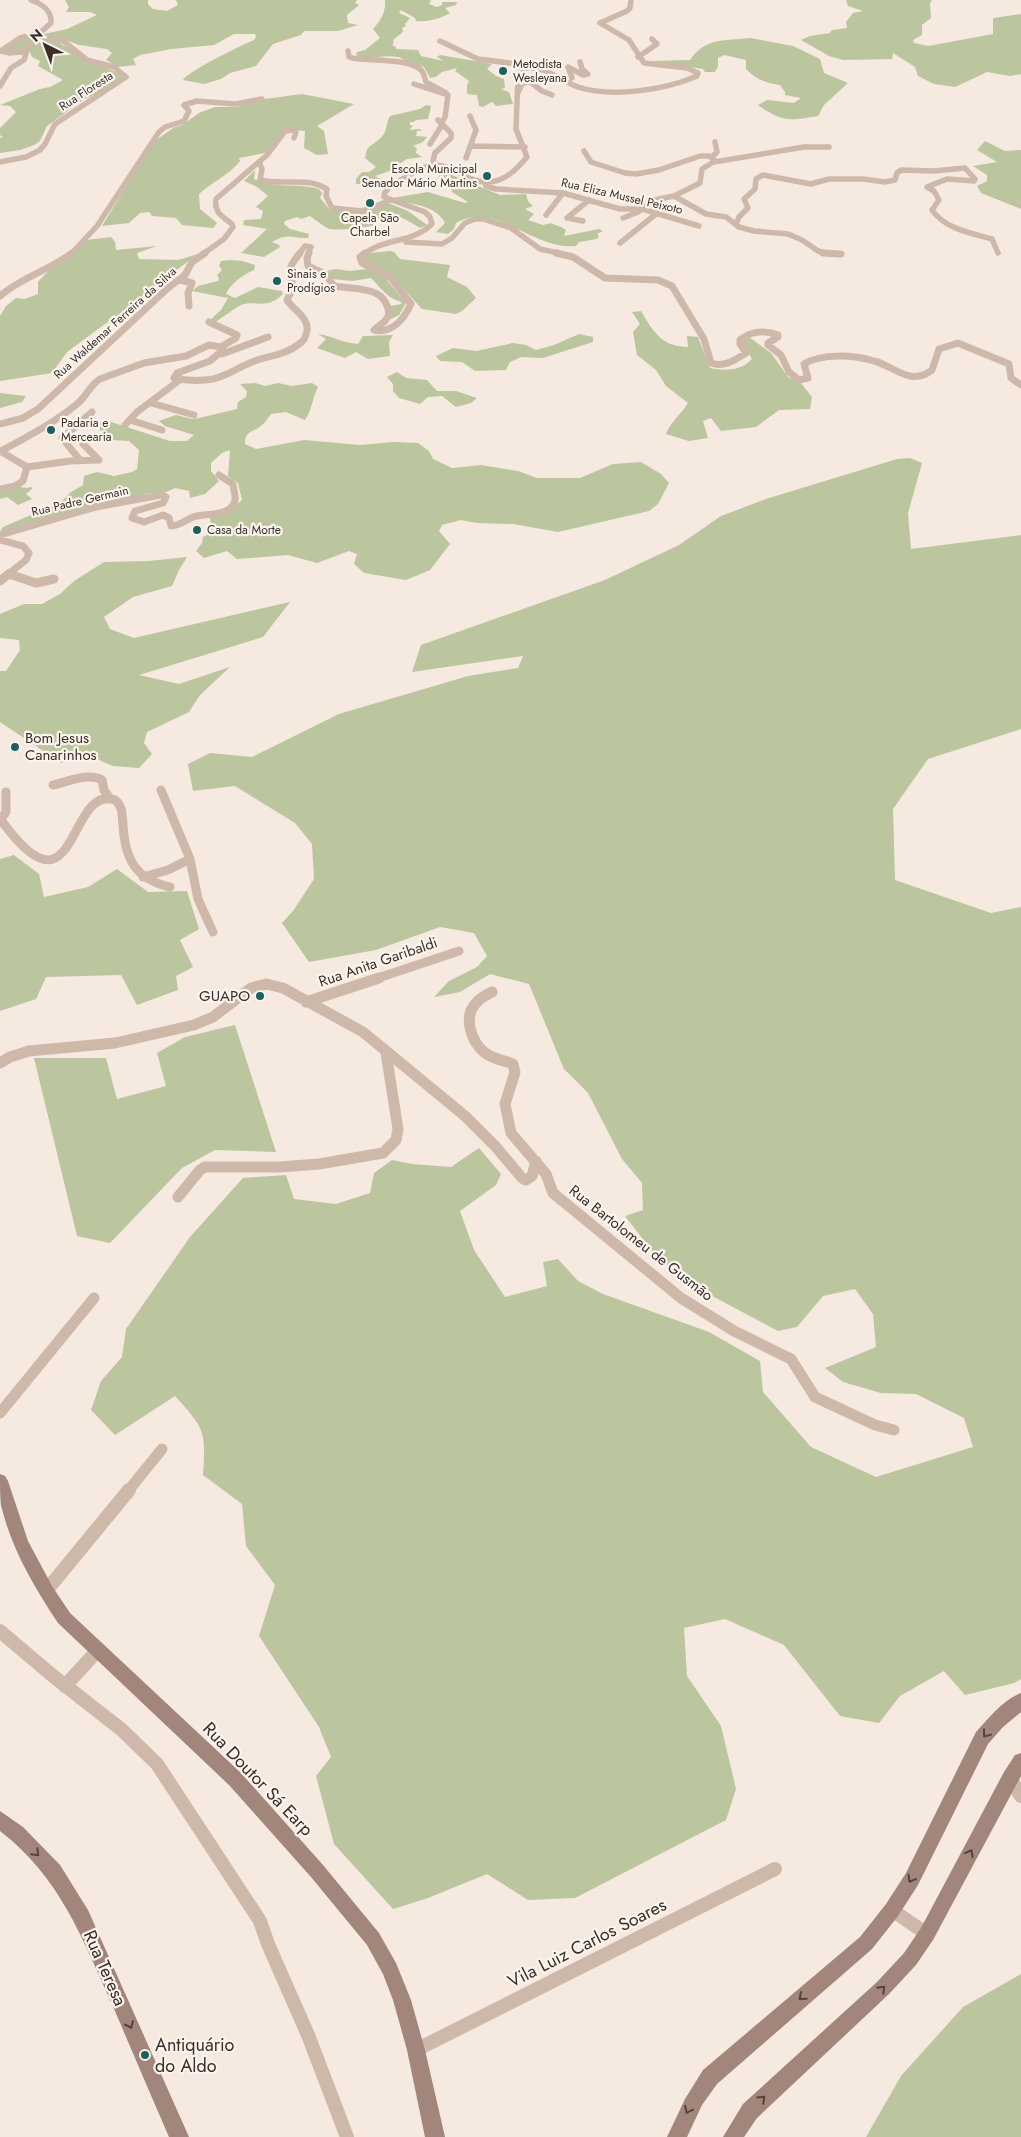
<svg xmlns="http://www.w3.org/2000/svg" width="1021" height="2137" viewBox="0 0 1021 2137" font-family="Jost,sans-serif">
<rect width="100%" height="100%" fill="#f5e9e0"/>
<path fill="#bbc59e" d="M65,0H148V4L153,9L167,11L178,5L176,0H357L355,3L359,5L347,15L348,23L358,25L338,31H304L301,35L273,44L256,66L230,73L221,79L204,84L183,80C188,71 242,45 254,40L256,37L255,34H234L214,45L171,49L140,55L133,59L136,65L118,67L106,60L112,53L107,49L79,45L55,36L40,38L24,50L8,51L7,49L21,39L67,29L97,15L90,12H66L69,7Z
M385,0H431L429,4L437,7L442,5V2H457L456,5L445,8L450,13C440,19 427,22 416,21L415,18L401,10L399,13L410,18L405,24L406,26L402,28L403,32L393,40L394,43L392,45L396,47V49L418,50L421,56L444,61L437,57L440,55L492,64L487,69L496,76L504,79L505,88L501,89L509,92L513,104L496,106L492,102L483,107L479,106L477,95L467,94V85L469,81L455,71L457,68L442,72L436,77L430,78L424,67L403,61V59C388,52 369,62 356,55L357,52L365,50L380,38L373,29C381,20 386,12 385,0Z
M846,0H932L930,4L931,18L922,25V35L913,40L914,43L928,46L993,34V18L1021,14V74L1010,76L987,72L955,87L934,84L918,76L915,67L893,53L892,59L843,60L829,56L801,40L810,36L830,33L832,30L847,28L846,22L853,13L863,11L848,6Z
M750,38L793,46L820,59L824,73L848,83L824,105L818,116C789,121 782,122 758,105L767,100L794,103L801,98L785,95V92L780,85C766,83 755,79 746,69V60L724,55L718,58V66L715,72H705L703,69L651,61L690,60C706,37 725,41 750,38Z
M49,39L60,41L62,45C71,48 71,51 78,56C88,63 108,66 121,75L122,79L102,92L83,100L47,126L40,141L34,145L20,150L0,153V138L3,137L0,135V128L16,112L10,106L0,105L40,89L50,87L63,80L38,66L40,61L32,57L29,50L31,45Z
M302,94L354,104L317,126L324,131L328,154L317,155L304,148L305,131L285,129L265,153L239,158L240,161C229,175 212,182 199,194L200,209L217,223L213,228L182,225L176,218L152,216L149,212L140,213L129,223L102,226L153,142L175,127L182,125L199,113L215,107H237L265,99Z
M426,105L431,106L428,119L416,120L414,122H410V125L413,126L409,130L419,129L422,131H417L416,136L427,137L423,142L413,146L417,148L416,153L422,157L407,159L396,166L395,169L375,176L383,180L377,184H356V179L362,172H369L376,167L365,158L367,149C373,143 381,140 385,132C387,126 387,121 390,116L420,109Z
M985,141L1005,151L1021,150V209L981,193L977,186L987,181V175L973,166L997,162L977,150Z
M255,170L254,179C279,190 294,182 319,189L322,193L320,198L330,210L356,212L388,203L408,211L427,225L420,228C407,220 385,205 375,225C368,227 334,232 327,228C322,225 316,220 310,216L301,219L297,217L285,221L284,224L290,229L309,234L308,238C292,239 290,232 272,242L279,245L280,247L264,257L241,253L267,229L243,225L244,220L261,219L263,211L256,207L268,196L257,187L244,181Z
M443,174L452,175L500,195L526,194L528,201L533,206L525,209L534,214L528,220L543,225L551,223C556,226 562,226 566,230L564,236L599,229L603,231L597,234L599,236L597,239L579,242L576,246C534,251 495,200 456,223L454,229L448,234L436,232L445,223C436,205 411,204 394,200L392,198L428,192L465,203L468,202L452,192L448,181L438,176Z
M111,237L115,242L116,250L157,246L137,253L139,259L178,260L198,254L135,301L128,307L125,313L109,321L67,352L52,373L0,381V316L6,306L16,298L25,299L38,294V282L53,266L87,240Z
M390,251L394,252L400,259L450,265L447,277L467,287L476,298L462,311L456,314L422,309L400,285L365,263L363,258L370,253Z
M230,260L242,261L255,265L254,270C244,274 230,284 226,294L235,298L258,287L282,291L283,294C266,311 255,299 241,305C232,310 223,317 214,323L209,321L221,310L228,298L192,291L198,286L218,281L219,278L217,275L222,270L219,266L221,261Z
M335,269L350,271L367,269L381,273L406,303L399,315L391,319L390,306L402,304L400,301C389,300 379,286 371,278L352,281L331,279L327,271Z
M641,311C653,332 663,347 688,347L687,336L698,337L710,368C726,371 741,371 752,359L741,340L749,337L771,353L788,377L800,382L812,397L810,409L779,410L756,427L721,431L711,418L703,421L708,438L689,441L666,434C671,421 680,416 688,403L666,386L656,370L637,355L633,332L640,324L632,312Z
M318,334C333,336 342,343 358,344L363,336L393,335L389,342L390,356L368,359L356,352L345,358L317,348L326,339Z
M579,334L593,337V342L543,358L521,357L510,362L506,370L475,371L462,362L440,361L436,356L453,348L476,351L513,343L526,345L536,350L554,345Z
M397,372L406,378L427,380L437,391H456L477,398L471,403L456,407L442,396L428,397L420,404L399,398L393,391V384L387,377Z
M255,383L265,386L278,383L292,386L312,383L318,387C312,399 312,410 305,420L286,412L271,414C268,417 266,422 263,424C256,432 244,430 245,444L256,449L304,440L360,445L394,442L418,443L429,451L433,459L452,468L481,465L518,471L537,478H580L613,464L641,462L661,474L669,483L658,504L649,511L558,532L513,524L477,523L461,520L442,525L439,531L450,544L430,570L406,580L364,573L354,564L357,554L349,551L317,563L288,555L237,559L227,551L204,558L196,551L202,543L203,537L212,533L210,518L226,513L242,500L238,483L228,476L230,450L222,453L211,463V471L219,481L205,494L190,498L189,491L175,488L162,494L150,493L0,532L3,527L61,502L71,492L83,485L84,476L97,472L114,476L132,472L137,469L139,450L129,441L113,440L110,436L100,430L99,422L108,421L170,441H187L194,435L165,426L159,421L176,415L192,419L199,418L237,409L238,402L246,397L247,391L240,384Z
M0,393L26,396L22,402L0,408Z
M910,458L922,463L908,513L911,549L1021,535V729L928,759L893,809L895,880L991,913L1021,907V1679L1014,1683L965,1695L944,1671L900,1696L879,1723L840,1716L784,1645L725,1619L684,1628L687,1676L721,1726L736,1789L726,1820L575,1898L528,1900L487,1874L428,1898L393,1909L334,1844L316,1776L331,1757L319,1727L259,1636L275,1585L246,1546L242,1504L203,1475C206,1431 205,1429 175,1396L115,1435L91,1410L101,1381L122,1357L126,1329L190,1237L243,1178L286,1175L294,1199L336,1204L370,1193L374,1173L392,1160L412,1164L451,1167L479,1148L501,1174L496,1185L460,1211L474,1250L505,1297L547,1286L543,1262L558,1259L578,1281L603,1294L709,1332L760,1361L763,1392L811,1447L876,1477L973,1447L964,1418L916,1394L881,1393L843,1382L825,1368L876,1347L873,1314L855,1289L823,1296L797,1327L778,1331L682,1280L649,1247L625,1216L643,1210L642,1183L622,1159L588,1093L564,1069L529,984L490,974L460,992L434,997L449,981L477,967L487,956L474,933L440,927L376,950L309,962L282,923L293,911L314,879L312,844L295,823L235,786L193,791L188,764L210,753L252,757L339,714L468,676L518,668L523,656L412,672L421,645L605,580L679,545L721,516L766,499L897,459Z
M20,487L27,488L31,487L33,488L26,494L32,499L18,505L7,497L0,499V491Z
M187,557L179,570L172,586L133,597L104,617L110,629L134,638L290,602L263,637L139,675L179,684L230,667L200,695L189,712L147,732L144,743L152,754L139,768L113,766L85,754L61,763L0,722V671H6L20,650L19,640L0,638V614L24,604H42L60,594L74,581L104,562L149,561Z
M14,855L39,874L44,897L88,887L117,869L148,892L187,891L199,929L180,940L193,967L176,976L178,990L137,1005L121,975L46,977L36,999L0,1011V859Z
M235,1025L276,1152L215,1150L182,1168L110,1243L77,1236L34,1058H106L117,1099L166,1086L157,1053L185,1037Z
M1021,1974V2137H866L901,2076L963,2007Z"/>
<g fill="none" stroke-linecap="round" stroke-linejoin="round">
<path stroke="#ceb8aa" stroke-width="5.5" d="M440,41L478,59L517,64L527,68
M0,51L10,53L27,51
M1,51L20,38L41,32L51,23C52,10 42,4 31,0
M348,51L349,57L352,58C368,61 412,58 422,71C424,74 425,79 426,82L446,93
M638,57L657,44L652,39
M572,78L568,67L583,75L588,74L582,69L580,62
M414,84L448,95L445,117L441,124
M0,86L11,68L24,60L29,44L45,38L61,39L87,60L114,67L126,77L55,124L45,144L40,150L26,157L0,162
M518,93L522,84L529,81L542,91L552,95
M430,144L442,125
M471,146L525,147
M584,151L591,162L625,173L636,174L659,170L700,156H709L715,161L702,169L700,183L674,196L654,200L638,212L623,218
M712,157L717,152L715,142
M466,158L476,130L470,116
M259,162L262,169L260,180C283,186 306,176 327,189L326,196L332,208L362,211L389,201
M714,162L804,147H829
M436,165L433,161L435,153L451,138V133L438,120
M485,182L486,186L496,189L563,193L620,209H642L699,226
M674,196L706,214L726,217L739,227L754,231L788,234L802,240L818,251L830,254
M546,215L563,193
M583,221L567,218L589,200
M736,224L739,217L748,208L744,199L755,189L756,179L763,175L811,184L829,179H863L885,182L895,180L897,173L901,170L934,171L965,168L975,179L974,181L947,179L927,187L934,191L939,200L932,210C945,229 971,233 992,239L998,253
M406,242L442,244L452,238L465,223L475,219H483L511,228L540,249L563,254
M620,243L656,214
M71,254L97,226L159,132L165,127L184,121L189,111L184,105L197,101L235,104L262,99
M203,254L224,239L233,227L232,224C222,216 214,213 216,199L267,155L285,131L294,130L296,132L294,138
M299,254L305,246L311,247L308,254
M364,254C384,238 413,243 432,224L430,217L425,212L384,197C384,189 393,185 399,181C410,175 422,166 434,165C454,164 468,184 489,182C505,181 517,169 527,157L516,129L518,77L519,73L524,68C545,65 560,81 578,87C612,98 665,90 697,76L698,73L687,68L644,63L629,40L600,23L627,11L630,8L631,0"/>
<path stroke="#ceb8aa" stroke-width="7" d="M309,253L307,258L308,266L325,274L334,286C354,290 387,284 389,315L385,321L374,330C392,334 404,319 411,304L390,277L362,263L360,257L365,253
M556,253L573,257L605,278L658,280L672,286L704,339L711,363C724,368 735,360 746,353L740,344V340C751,331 765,330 778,335V337L768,343V345L781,355L789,372L799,380L808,378L804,364C822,353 854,355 874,361C894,366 911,387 932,370L939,349L958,343L1009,364L1011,378L1021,385
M823,253L841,254
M180,280L192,283L188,293L189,306
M0,296C22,277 50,270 72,253
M209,322L237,335L236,338L221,347
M222,354L268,337
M151,403L194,415
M130,420L162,430
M0,424L23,418L38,409L168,288L185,275L192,262L205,253
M125,425L137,412L181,379
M0,451L27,467L23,481L15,486L0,489
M1,451C27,437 54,423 77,404C86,397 90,385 100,379L144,363L186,356L209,345L221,347L223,350L210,361L177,373L174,378C187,381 200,381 213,379C227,376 239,367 252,362C267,356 286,355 299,344C303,342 306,336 307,331C309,317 294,311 287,300C288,297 292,292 292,288C294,269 283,274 300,253
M80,460L62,438L92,412
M27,467L70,461L99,460L83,444
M0,535L96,507L161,495L166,497L163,503L135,511L132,518L144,522L163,515L169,518L171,526C180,526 185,520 193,517C205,513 232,517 235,500C236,495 233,489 233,484L219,475
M0,540L23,546L29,553L26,560L8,574"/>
<path stroke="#ceb8aa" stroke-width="9" d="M9,574L36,583L54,579
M0,581L10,573
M53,785C67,782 89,772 102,780L104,790L109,797
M161,790L190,859L198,899L213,932
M0,820L6,812V792
M1,820C78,927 67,783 115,800C123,806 122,815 123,825C125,859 135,879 170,887
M143,877L168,870L190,859
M375,979L459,951"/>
<path stroke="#ceb8aa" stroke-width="11" d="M492,992C486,995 480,998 476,1003C463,1017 471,1041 484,1052C492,1059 503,1060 513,1064L515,1072L505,1104L511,1133L546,1174L553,1193L681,1298L734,1331L791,1359L815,1397L875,1425L894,1430
M306,1002L379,978
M0,1063L10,1057L29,1051L115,1043L194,1025L213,1017L251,988L266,984L283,988L363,1032L465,1116L496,1147L522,1178L526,1180L532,1176L536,1161
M178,1197L200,1170L205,1167H279L319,1164L383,1153L396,1140L398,1129L386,1053
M0,1413L94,1298
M128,1491L162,1449"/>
<path stroke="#ceb8aa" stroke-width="14" d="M46,1591L129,1490
M0,1631L53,1676L122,1730L157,1764L260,1921L268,1944L308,2035L347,2137
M65,1686L98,1650
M1010,1778L1021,1796
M892,1910L927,1934
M416,2050L775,1869"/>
<path fill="#a2867b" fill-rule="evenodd" d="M0,1474L5,1476L8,1481L28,1541L52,1586L70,1613L241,1773L323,1865L379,1933L396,1963L411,2000L425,2050L445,2137H425L407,2050L393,2000L383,1974L367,1945L311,1877L229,1785L58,1623C34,1587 11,1548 1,1505C0,1496 0,1484 0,1474Z
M1021,1693V1712L1003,1727L988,1744L918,1885L898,1916L872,1949L717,2084L702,2105L687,2137H667L685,2099L703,2070L860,1937L886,1904L906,1873L976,1732C989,1718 1003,1700 1021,1693Z
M1021,1753V1776L933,1940L916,1965L889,1994L757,2118L744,2137H723L743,2104L877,1982L904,1953L921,1928L1004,1772L1015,1755Z
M0,1811L23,1827L60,1865L88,1910L189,2137H169C150,2093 131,2049 112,2004C82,1938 60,1877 0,1831Z"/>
</g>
<defs><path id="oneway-chevron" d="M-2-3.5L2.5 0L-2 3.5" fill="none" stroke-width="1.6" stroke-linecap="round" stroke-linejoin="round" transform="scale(1.25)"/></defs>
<g stroke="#55443e">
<use href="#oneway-chevron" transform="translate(986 1734) rotate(127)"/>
<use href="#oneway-chevron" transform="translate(36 1853) rotate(45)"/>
<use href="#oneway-chevron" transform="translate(970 1853) rotate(-62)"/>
<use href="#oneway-chevron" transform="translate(911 1879) rotate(120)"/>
<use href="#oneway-chevron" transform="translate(882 1989) rotate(-45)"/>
<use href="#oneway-chevron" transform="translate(802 1997) rotate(139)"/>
<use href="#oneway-chevron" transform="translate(130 2025) rotate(66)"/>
<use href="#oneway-chevron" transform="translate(762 2099) rotate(-44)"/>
<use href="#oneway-chevron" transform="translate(688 2110) rotate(115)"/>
</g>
<g fill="#1c605f" stroke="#fbf4ed" stroke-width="2">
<circle cx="503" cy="71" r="5"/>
<circle cx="487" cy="176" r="5"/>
<circle cx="370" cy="203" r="5"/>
<circle cx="277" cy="281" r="5"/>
<circle cx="51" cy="430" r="5"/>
<circle cx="197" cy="530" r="5"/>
<circle cx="15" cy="747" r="5"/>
<circle cx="260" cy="996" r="5"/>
<circle cx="145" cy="2055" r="5"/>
</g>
<g text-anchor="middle" stroke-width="4.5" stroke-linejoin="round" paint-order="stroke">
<g font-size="12" fill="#3b2e2a" stroke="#fbf4ed" text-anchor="start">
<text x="513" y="68">Metodista<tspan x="513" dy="14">Wesleyana</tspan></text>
<text x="477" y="173" text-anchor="end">Escola Municipal<tspan x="477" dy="14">Senador Mário Martins</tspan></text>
<text x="370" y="222" text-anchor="middle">Capela São<tspan x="370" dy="14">Charbel</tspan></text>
<text x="287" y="278">Sinais e<tspan x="287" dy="14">Prodígios</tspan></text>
<text x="61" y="427">Padaria e<tspan x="61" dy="14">Mercearia</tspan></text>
<text x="207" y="534">Casa da Morte</text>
</g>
<g font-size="12" fill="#3b2e2a" stroke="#fbf4ed">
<text transform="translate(86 91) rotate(-33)" y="4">Rua Floresta</text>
<text transform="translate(622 196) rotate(13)" y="4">Rua Eliza Mussel Peixoto</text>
<text transform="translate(115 323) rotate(-42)" y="4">Rua Waldemar Ferreira da Silva</text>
<text transform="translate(80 501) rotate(-13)" y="4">Rua Padre Germain</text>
</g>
<g font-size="15" fill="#3b2e2a" stroke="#fbf4ed" text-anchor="start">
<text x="25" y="743">Bom Jesus<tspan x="25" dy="17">Canarinhos</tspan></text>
<text x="250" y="1001" text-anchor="end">GUAPO</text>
</g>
<g font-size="15" fill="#3b2e2a" stroke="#fbf4ed">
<text transform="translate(378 962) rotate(-19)" y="5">Rua Anita Garibaldi</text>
<text transform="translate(641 1243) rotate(38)" y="5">Rua Bartolomeu de Gusmão</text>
</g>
<g font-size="18" fill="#3b2e2a" stroke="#fbf4ed">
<text transform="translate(258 1779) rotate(46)" y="6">Rua Doutor Sá Earp</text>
<text transform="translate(587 1943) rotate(-27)" y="6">Vila Luiz Carlos Soares</text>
<text transform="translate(105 1968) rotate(66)" y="6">Rua Teresa</text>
</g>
<g font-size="18" fill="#3b2e2a" stroke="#fbf4ed" text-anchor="start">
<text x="155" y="2051">Antiquário<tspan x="155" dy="21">do Aldo</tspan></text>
</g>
</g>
<g transform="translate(45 45) rotate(318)" stroke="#fbf4ed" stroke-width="4" paint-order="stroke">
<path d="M0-4L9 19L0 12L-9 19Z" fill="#3b2e2a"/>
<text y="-8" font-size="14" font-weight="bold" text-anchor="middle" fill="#3b2e2a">N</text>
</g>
</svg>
